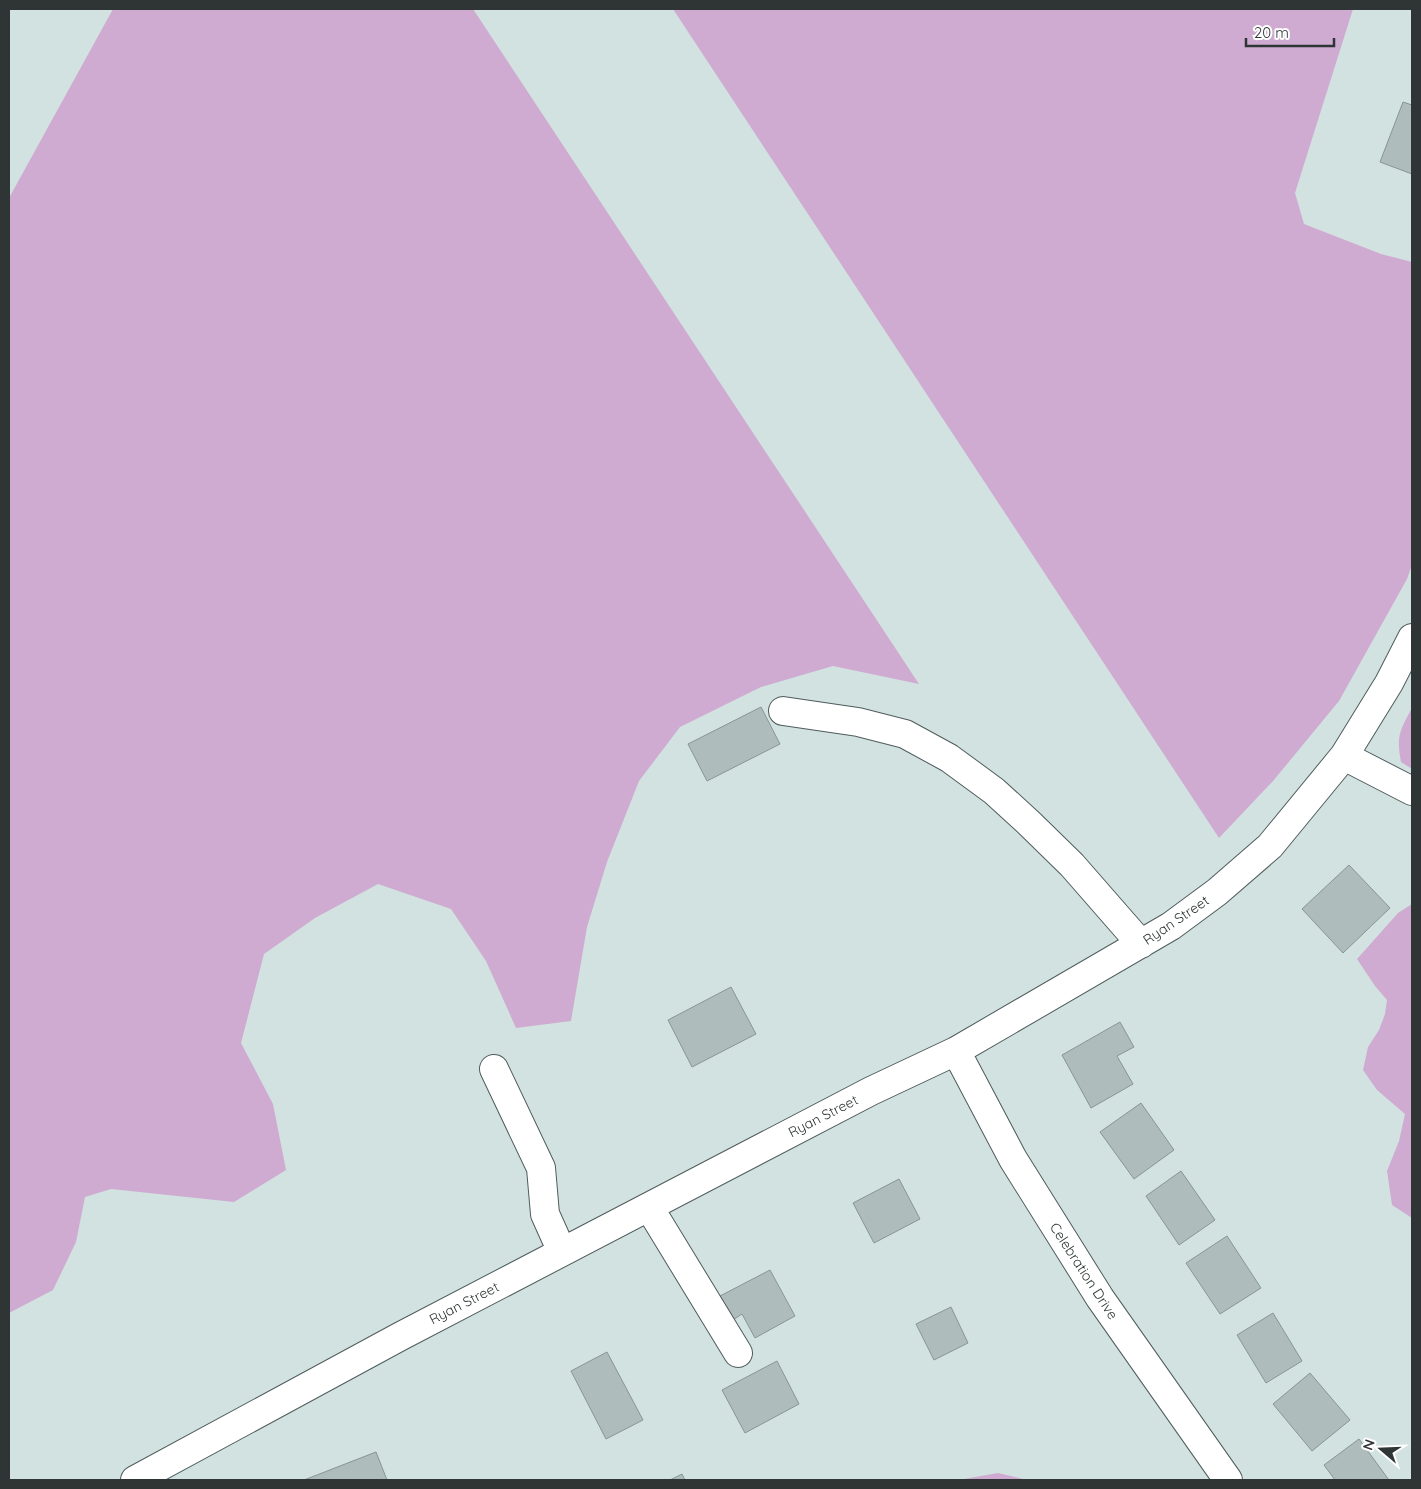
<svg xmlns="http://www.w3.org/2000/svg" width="1421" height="1489" viewBox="0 0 1421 1489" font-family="Quicksand,sans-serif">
<rect width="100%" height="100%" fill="#d2e2e1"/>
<path fill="#cfabd1" d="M113,9H473L919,684L833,666L761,687L680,727L639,781L607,862L587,927L571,1021L516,1028L486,961L451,909L378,884L315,918L264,954L241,1043L273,1104L286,1170L234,1202L111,1189L85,1197L76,1242L53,1290L9,1313V198Z
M673,9H1353L1295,193L1304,224L1381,254L1412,262V565L1407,579L1339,701L1273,781L1219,838Z
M1412,708V769L1401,762C1396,736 1400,730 1412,708Z
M1412,904V1218L1392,1205L1387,1171L1399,1141L1405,1114L1377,1090L1363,1070L1368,1047L1379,1030L1385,1014L1387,1000L1375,986L1357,959L1398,913Z
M998,1473L1027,1480H958Z"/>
<path fill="#aebdbc" stroke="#879695" d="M1403,102L1412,105V174L1380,162Z
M761,707L780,744L707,781L688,744Z
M1349,865L1390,908L1343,953L1302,909Z
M731,987L756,1034L692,1067L668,1020Z
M1120,1022L1134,1047L1117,1056L1133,1084L1091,1108L1062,1055Z
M1141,1103L1174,1150L1134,1179L1100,1132Z
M1181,1171L1215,1220L1179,1245L1146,1196Z
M899,1179L920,1219L874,1243L853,1203Z
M1227,1236L1261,1288L1220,1314L1186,1263Z
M770,1270L795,1316L755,1338L742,1314L733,1320L720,1296Z
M951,1307L968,1343L934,1360L916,1324Z
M1273,1313L1302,1361L1266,1383L1237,1335Z
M607,1352L643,1420L606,1439L571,1371Z
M777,1361L799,1404L745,1433L722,1390Z
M1310,1373L1350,1420L1312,1451L1273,1404Z
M1359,1439L1389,1480H1335L1324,1465Z
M376,1452L387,1480H304Z
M682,1474L685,1480H670Z"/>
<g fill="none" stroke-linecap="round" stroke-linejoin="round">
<g stroke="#4e5c5b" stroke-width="30">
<path id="minor" d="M783,711L858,722L905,734L949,758L994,791L1028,822L1072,865L1141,944
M1344,756L1412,791
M956,1051L1013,1159L1100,1298L1228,1480
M494,1069L541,1168L545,1214L562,1252
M649,1207L738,1353
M135,1480L401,1336L871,1091L956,1051L1171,926L1217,892L1270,846L1344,756L1389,683L1412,638"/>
</g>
<use href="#minor" stroke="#fff" stroke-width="28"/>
</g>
<g text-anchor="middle" stroke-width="4" stroke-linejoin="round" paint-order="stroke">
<g font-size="14" fill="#2f3535" stroke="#fff">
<text transform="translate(1176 920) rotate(-34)" y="5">Ryan Street</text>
<text transform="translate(823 1116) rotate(-27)" y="5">Ryan Street</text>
<text transform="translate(1084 1271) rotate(57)" y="5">Celebration Drive</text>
<text transform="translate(464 1303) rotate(-27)" y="5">Ryan Street</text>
</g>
</g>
<rect width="1421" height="1489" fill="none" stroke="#2f3535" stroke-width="20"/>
<g transform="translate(1381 1449) rotate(289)" stroke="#ffffff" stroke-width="4" paint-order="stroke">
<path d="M0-4L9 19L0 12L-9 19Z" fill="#2f3535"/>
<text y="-8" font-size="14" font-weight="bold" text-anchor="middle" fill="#2f3535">N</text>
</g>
<path d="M1246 38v8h88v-8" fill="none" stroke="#2f3535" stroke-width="2.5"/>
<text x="1254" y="38" font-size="15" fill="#2f3535" stroke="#ffffff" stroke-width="4" paint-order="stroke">20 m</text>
</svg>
